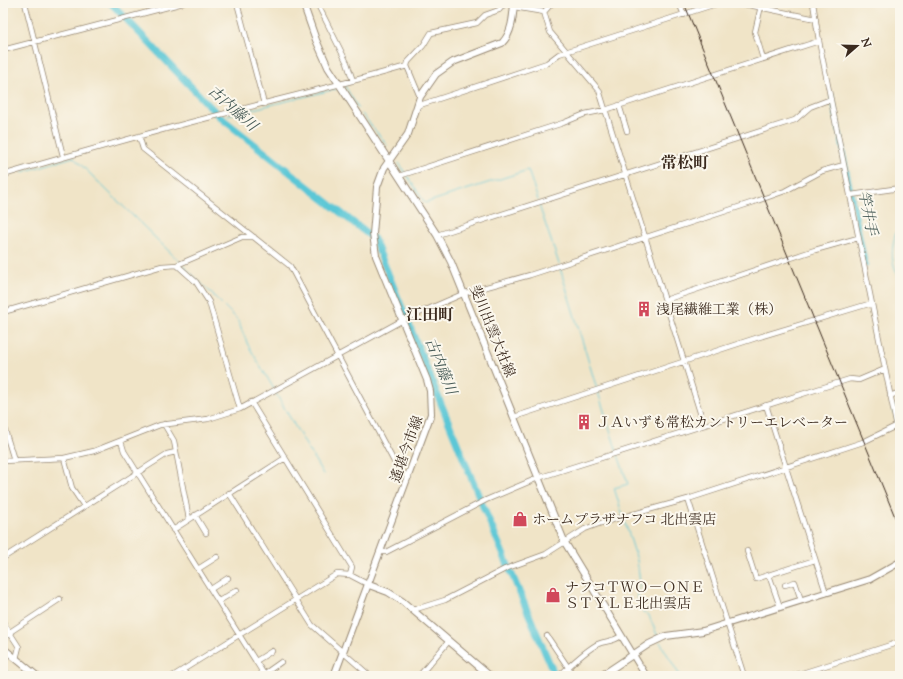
<svg xmlns="http://www.w3.org/2000/svg" width="903" height="679" viewBox="0 0 903 679" font-family="'Sorts Mill Goudy','Noto Serif JP',serif">
<rect width="100%" height="100%" fill="#fbf7ec"/>
<filter id="ink" filterUnits="userSpaceOnUse"><feTurbulence type="fractalNoise" baseFrequency=".025" numOctaves="2"/><feDisplacementMap in="SourceGraphic" scale="8" xChannelSelector="R" yChannelSelector="G"/><feConvolveMatrix kernelMatrix="1 2 1 2 8 2 1 2 1" color-interpolation-filters="sRGB"/></filter>
<filter id="wash" filterUnits="userSpaceOnUse"><feTurbulence type="fractalNoise" baseFrequency=".012" numOctaves="4" result="noise"/><feDisplacementMap in="SourceGraphic" scale="16" xChannelSelector="R" yChannelSelector="G"/><feGaussianBlur stdDeviation="0.9" result="paint"/><feColorMatrix in="noise" values="0 0 0 0 0 0 0 0 0 0 0 0 0 0 0 0 0 1.4 0 .05"/><feComposite in="paint" operator="in"/></filter>
<g filter="url(#wash)">
<rect width="100%" height="100%" fill="#f0e4c7"/>
<g fill="none" stroke-linecap="round" stroke-linejoin="round">
<path stroke="#5cc7d6" stroke-width="1" d="M345,86L358,108
M362,114L387,145
M220,117L336,89
M399,163L405,173
M22,172L73,157L180,262
M407,175L425,203L528,170L538,200
M539,205L559,264
M900,221C893,241 887,259 900,278
M182,264L237,319L248,345L274,389
M560,268L597,389
M275,392L323,474
M598,392L617,452
M618,455L628,484L614,488L623,516
M624,519L637,560L640,583L638,596L639,605L642,611L649,616L658,637
M660,642L680,676"/>
<path stroke="#5cc7d6" stroke-width="4.5" d="M832,96L866,265
M895,408L900,429"/>
<path stroke="#5cc7d6" stroke-width="7" d="M111,3L220,117L374,239L482,504L555,676
M3,672L8,676"/>
</g>
</g>
<g filter="url(#ink)">
<g fill="none" stroke-linecap="round" stroke-linejoin="round">
<g stroke="#968772" stroke-width="6">
<path id="street" d="M25,3L63,156
M237,3L264,104
M317,3L347,63L353,81
M679,3L684,15
M739,3L816,19
M813,3L819,41L900,443
M761,6L755,32L763,59
M514,7L544,12L550,32L599,90L704,425
M544,12L552,3
M3,50L183,3
M407,66L420,97
M619,105L627,131
M417,106L547,63L559,54L719,3
M139,136L143,149L290,266L399,471L409,477
M3,175C75,154 147,133 219,115C282,98 345,84 407,66L408,62L423,46L431,33L477,23L485,15L499,10L505,3
M399,176L563,123L585,114L605,110L819,41
M851,195L900,188
M437,235L795,120L810,107L831,99
M177,265L196,282L209,302L240,409
M665,300L815,250L858,238
M3,312L162,266L177,265L242,237H254
M890,396L900,392
M251,402L352,567L350,575
M766,405L826,593
M514,417L756,338L872,303
M3,424L14,460
M164,424L174,441L189,519
M121,441L124,451L265,676
M64,458L72,488L84,506
M3,461L64,458L94,451L160,425L208,419L240,409L403,320L465,293L530,275L754,202L785,191L822,171L844,165
M229,493L312,625L370,676
M688,499L744,676
M195,515L206,533
M173,530L285,458
M747,551L756,579L815,560
M380,552H386L486,500L538,478L818,389L850,379L859,380L885,369
M3,558L167,454L176,452
M198,569L217,557
M769,575L780,607
M785,585L795,582L801,600
M211,589L228,578
M219,601L237,590
M413,610L445,600L505,569L546,554L585,529L601,523L688,499L863,442L900,424
M3,622L19,647L16,659
M547,636L574,676
M3,642L10,632L60,599
M256,661L272,651
M183,670L187,676
M264,674L281,662
M173,676L337,574L350,575L369,585
M419,676L449,641
M559,676C571,665 583,652 598,644C606,640 611,643 621,636
M793,676L900,642"/>
</g>
<g stroke="#968772" stroke-width="8">
<path id="secondary" d="M303,3L316,40L328,67L437,235L451,262L564,541L646,676
M369,585L388,592L402,601L490,676
M3,648L37,676
M334,676L431,414L430,391L427,380L376,256L373,234L377,187L384,168L408,134L420,97L436,74L453,62L502,43C512,33 513,17 514,3
M601,676L649,644L666,636L703,631L870,579L900,562"/>
</g>
<use href="#street" stroke="#fff" stroke-width="4.5"/>
<use href="#secondary" stroke="#fff" stroke-width="6"/>
<path stroke="#3b2a1e" stroke-width="1" d="M684,3L900,529"/>
</g>
</g>
<defs>
<g id="building-bare" transform="scale(1.2)"><path d="M-4-6H4V6H1V3H-1V6H-4ZM-2.5-4.3h1.7v1.8h-1.7ZM.8-4.3h1.7v1.8H.8ZM-2.5-1h1.7V.8h-1.7ZM.8-1h1.7V.8H.8Z" fill="#d1495b" stroke="#fbf7ec" stroke-width="2.5" paint-order="stroke"/></g>
<g id="shop-bare" transform="scale(1.2)"><path d="M-5-2.5h2.3a2.7 3.5 0 0 1 5.4 0H5L5.5 6h-11ZM-1.5-2.5h3a1.5 2.3 0 0 0-3 0Z" fill="#d1495b" stroke="#fbf7ec" stroke-width="2.5" paint-order="stroke"/></g>
</defs>
<g fill-rule="evenodd">
<use href="#building-bare" x="644" y="309"/>
<use href="#building-bare" x="584" y="422"/>
<use href="#shop-bare" x="520" y="519"/>
<use href="#shop-bare" x="553" y="595"/>
</g>
<g text-anchor="middle" stroke-width="4" stroke-linejoin="round" paint-order="stroke">
<g font-size="14" fill="#3b2a1e" stroke="#fbf7ec" text-anchor="start">
<text x="656" y="314">浅尾繊維工業（株）</text>
<text x="596" y="427">ＪＡいずも常松カントリーエレベーター</text>
<text x="532" y="524">ホームプラザナフコ 北出雲店</text>
<text x="565" y="592">ナフコＴＷＯ－ＯＮＥ<tspan x="565" dy="16">ＳＴＹＬＥ北出雲店</tspan></text>
</g>
<g font-size="14" fill="#3b2a1e" stroke="#fbf7ec">
<text transform="translate(493 331) rotate(68)" y="5">斐川出雲大社線</text>
<text transform="translate(406 449) rotate(-70)" y="5">遙堪今市線</text>
</g>
<g font-size="15" font-style="italic" fill="#455955" stroke="#fbf7ec">
<text transform="translate(233 108) rotate(42)" y="5">古内藤川</text>
<text transform="translate(868 213) rotate(79)" y="5">竿井手</text>
<text transform="translate(441 366) rotate(68)" y="5">古内藤川</text>
</g>
<g font-size="16" font-weight="bold" fill="#3b2a1e" stroke="#fbf7ec">
<text x="685" y="168">常松町</text>
<text x="430" y="320">江田町</text>
</g>
</g>
<rect width="903" height="679" fill="none" stroke="#fbf7ec" stroke-width="16"/>
<g transform="translate(857 46) rotate(70)" stroke="#fbf7ec" stroke-width="3" paint-order="stroke">
<path d="M0-3L7 15L0 10L-7 15Z" fill="#3b2a1e"/>
<text y="-6" font-size="11" font-weight="bold" text-anchor="middle" fill="#3b2a1e">N</text>
</g>
</svg>
